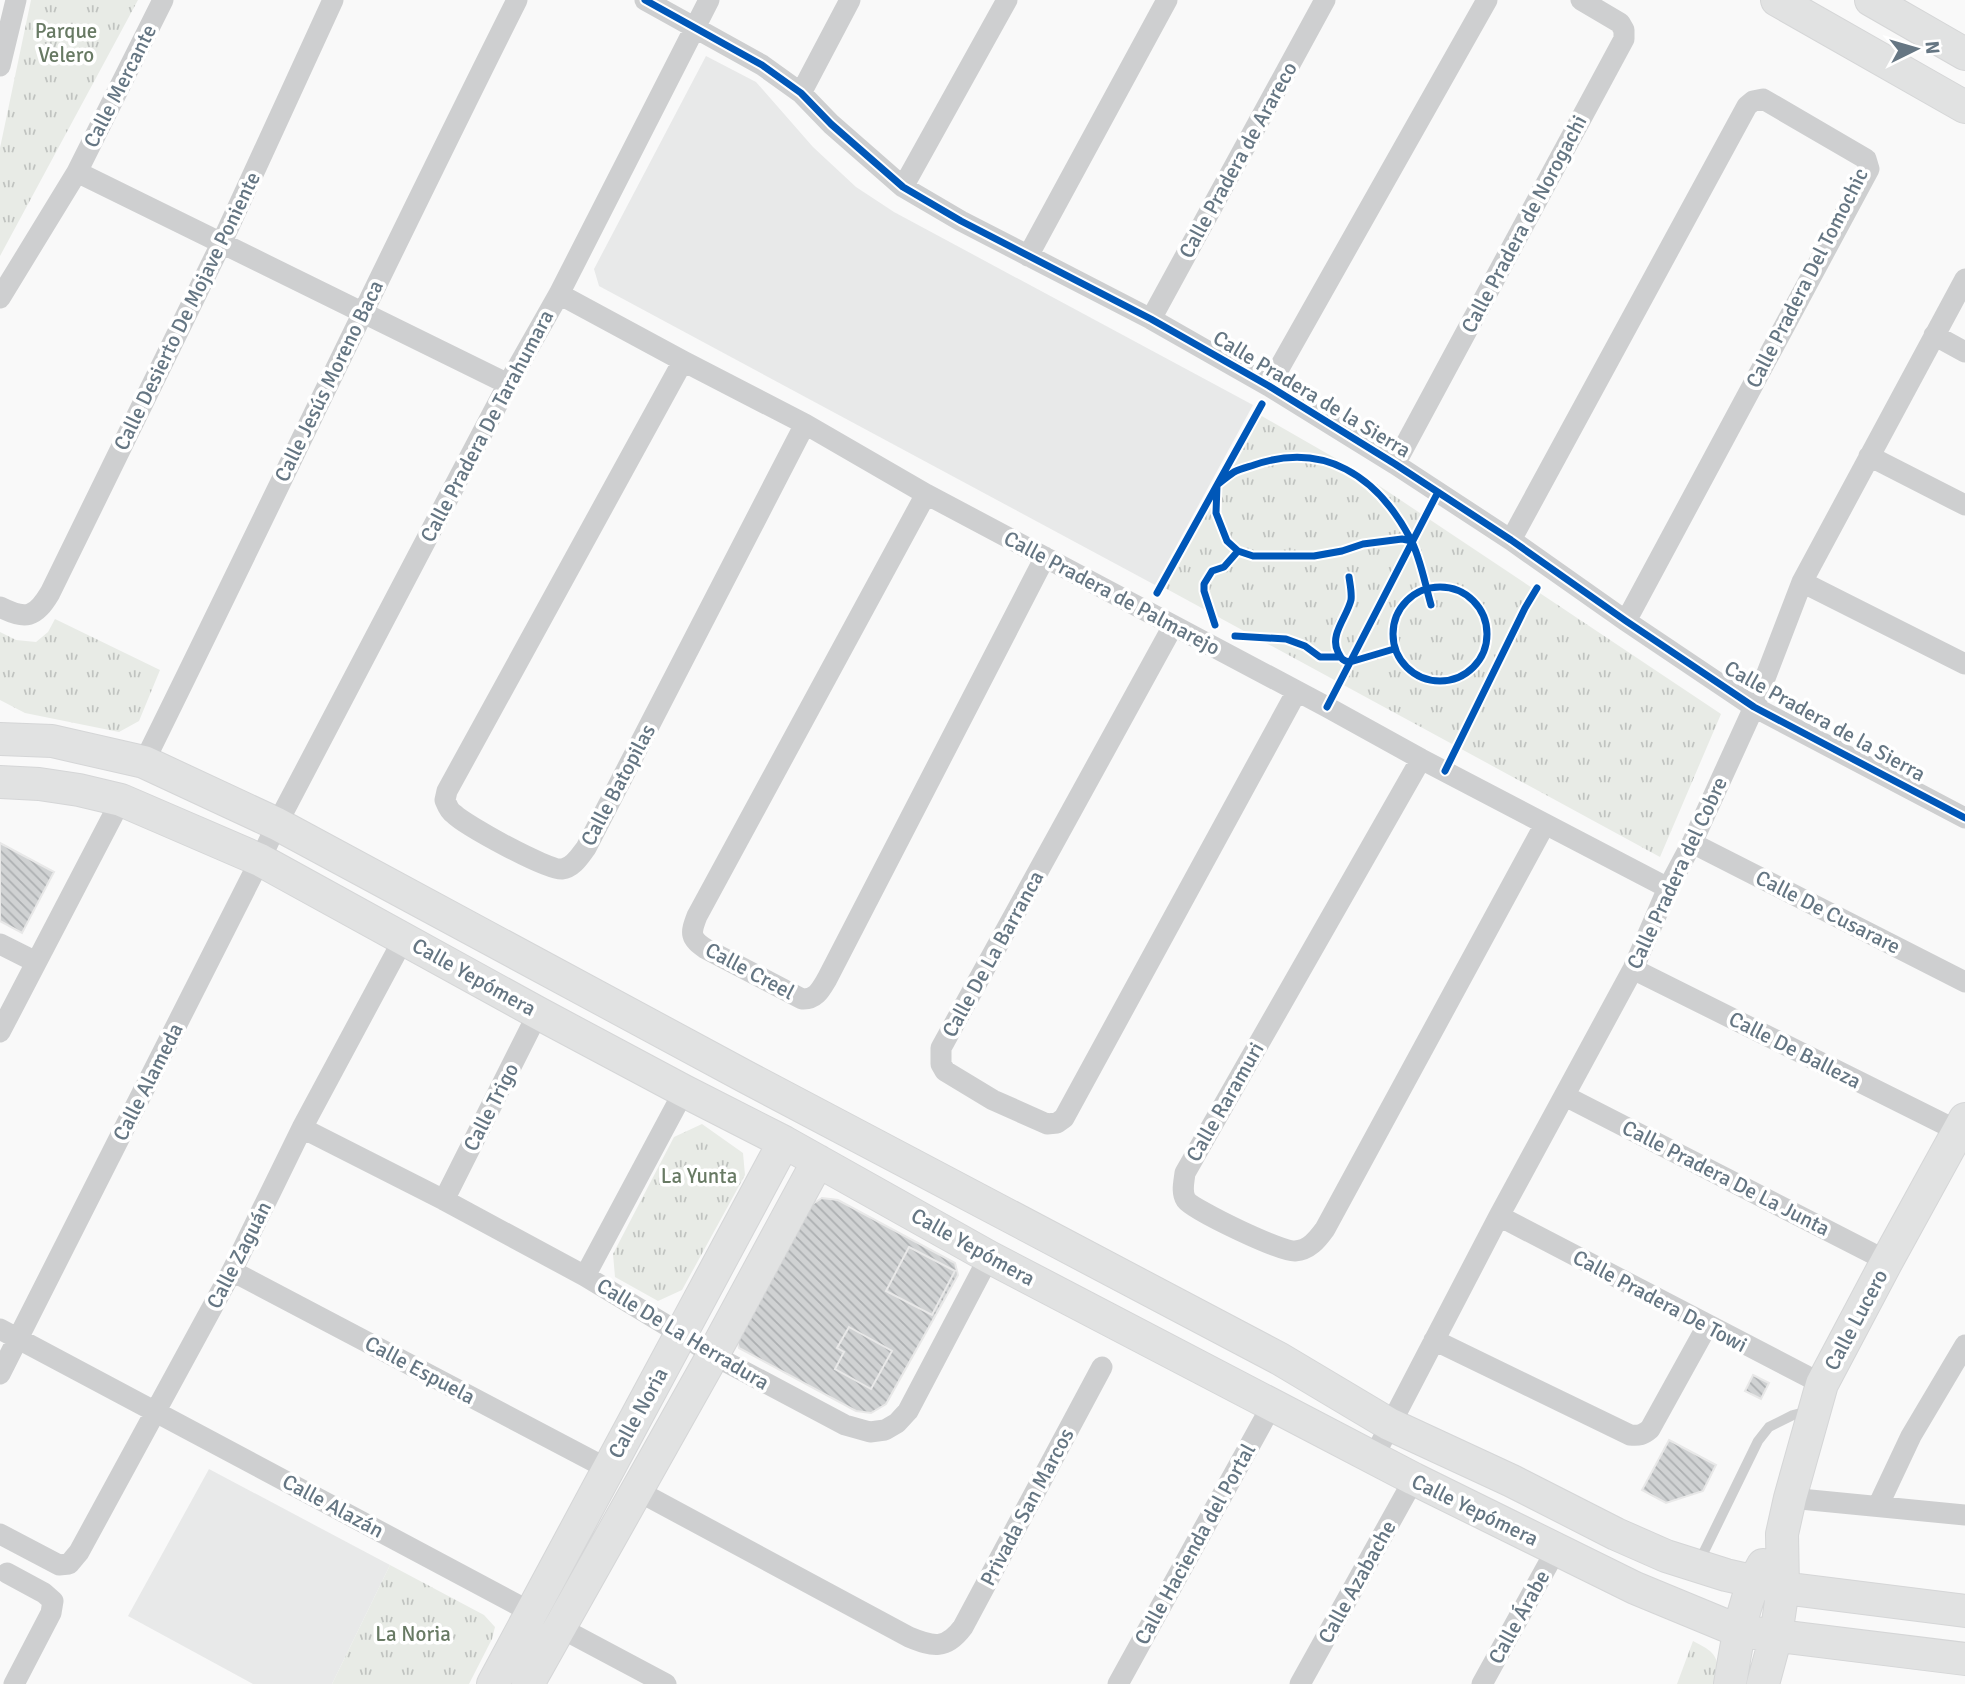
<svg xmlns="http://www.w3.org/2000/svg" width="1965" height="1684" viewBox="0 0 1965 1684" font-family="Signika,sans-serif">
<defs>
<pattern id="park-tufts" width="24" height="20" patternUnits="userSpaceOnUse" patternTransform="scale(1.75)"><rect width="24" height="20" fill="#e8ebe6"/><path d="M3 7l-1-3M5 7V3M7 7l1-3M15 17l-1-3M17 17v-4M19 17l1-3" fill="none" stroke="#c0c3c0"/></pattern>
<pattern id="building-back-hatch" width="6" height="6" patternUnits="userSpaceOnUse" patternTransform="scale(1.75)"><rect width="6" height="6" fill="#d0d2d3"/><path d="M-1 5l2 2M0 0l6 6M5-1l2 2" fill="none" stroke="#acafb1"/></pattern>
</defs>
<rect width="100%" height="100%" fill="#f9f9f9"/>
<path fill="#e8e9e9" d="M706,56L756,82L813,147L856,187L894,212L1253,405L1155,585L599,286L594,269Z
M209,1469L390,1565L332,1684H253L128,1616Z"/>
<path fill="url(#park-tufts)" d="M31,0H138L0,256V148Z
M1260,415L1354,469L1721,714L1660,857L1165,588Z
M55,619L160,670L139,721L119,732L25,713L0,700V632L16,640L36,642L48,632Z
M702,1124L743,1153L745,1175L682,1290L658,1301L615,1277L613,1254L674,1137Z
M390,1565L484,1615L495,1627L492,1639L469,1684H332Z
M1693,1641C1717,1653 1719,1657 1718,1684H1677Z"/>
<path fill="url(#building-back-hatch)" stroke="#e8e8e8" stroke-width="2" d="M0,843L54,872L22,933L0,921Z
M822,1198L838,1200L955,1263L958,1275L886,1404L871,1413L856,1411L739,1348L736,1337L806,1208Z
M909,1247L955,1271L932,1315L886,1291Z
M849,1327L892,1351L871,1389L835,1369L844,1352L837,1348Z
M1753,1375L1769,1383L1761,1399L1745,1391Z
M1669,1440L1716,1465L1703,1491L1666,1503L1642,1490Z"/>
<g fill="none" stroke-linecap="round" stroke-linejoin="round">
<g stroke="#d5d6d7" stroke-width="34">
<path id="secondary" d="M1777,0L1965,107
M1871,0L1965,54
M0,739L52,741L144,762L277,824L746,1077L1280,1359L1389,1424L1512,1481L1616,1534L1666,1556L1726,1575L1783,1588L1965,1611
M0,782L39,784L79,790L121,800L260,860L538,1013L684,1091L784,1142L989,1257L1414,1479L1635,1588L1739,1631L1965,1659
M493,1684L784,1142
M528,1684L713,1355L818,1161
M1730,1684C1737,1644 1742,1600 1763,1565
M1763,1684L1776,1636L1783,1588L1782,1534L1790,1498L1822,1384L1887,1261L1965,1119"/>
</g>
<path stroke="#cecfd0" stroke-width="10" d="M1698,1564L1758,1441L1769,1427L1793,1415L1809,1411"/>
<path stroke="#cecfd0" stroke-width="21" d="M645,0L762,65L801,93L831,124L903,187L961,221L1151,319L1269,386L1395,464L1511,540L1626,621L1754,707L1965,818
M0,66L16,0
M801,93L850,0
M77,172L508,384
M903,187L1007,0
M1028,256L1167,0
M559,294L683,361L805,424L926,494L1327,707L1421,759L1668,888
M0,298L77,172L163,0
M1151,319L1325,0
M1934,335L1965,352
M683,361L447,791L445,800C447,805 449,811 454,814C465,825 548,871 562,869C573,868 580,856 586,848L805,424
M1269,386L1487,0
M1869,456L1965,505
M1395,464L1624,39V30L1620,23L1581,0
M926,494L697,916C690,934 690,938 706,949L802,999C816,1000 821,989 827,979L1045,557
M1511,540L1747,106L1753,101L1763,99L1866,159L1869,169L1626,621
M1802,582L1965,664
M0,607C26,620 35,618 50,593L221,244L333,0
M1173,626L941,1048V1064L945,1071L993,1100L1047,1124L1057,1123L1064,1118L1297,691
M1421,759L1185,1173C1184,1182 1181,1192 1186,1200C1193,1210 1283,1253 1295,1251C1309,1250 1317,1240 1325,1229L1545,824
M144,762C269,509 390,253 517,0
M1692,843L1965,982
M0,944L36,962
M1633,969L1958,1131
M0,1032L121,800
M1565,1096L1887,1261
M302,1128L444,1200L585,1276L681,1334L713,1355L845,1425L870,1432L885,1430L897,1423L908,1411L989,1257
M444,1200L538,1013
M1499,1216L1822,1384
M232,1271L608,1469
M585,1276L684,1091
M0,1329L666,1684
M1434,1340L1630,1435C1639,1436 1643,1435 1650,1429L1707,1326
M0,1374L260,860L277,824L508,384L559,294L709,0
M1373,1458L1499,1216L1633,969L1668,888L1692,843L1754,707L1802,582L1965,279
M636,1490L909,1637C933,1647 946,1650 963,1627L1102,1367
M1790,1498L1965,1515
M1878,1506L1911,1436L1965,1345
M0,1534L59,1565L69,1564L79,1552L232,1271L302,1128L404,938
M7,1573L44,1593L53,1601L51,1613L14,1684
M1118,1684L1272,1405
M1300,1684L1414,1479
M1482,1684L1556,1550"/>
<use href="#secondary" stroke="#e1e2e2" stroke-width="32"/>
<g stroke="#fff" stroke-width="11">
<path id="cycleway" d="M645,0L762,65L801,93L831,124L903,187L961,221L1151,319L1269,386L1395,464L1511,540L1626,621L1754,707L1965,818
M1412,541L1402,539L1363,544L1342,551L1314,556H1253L1238,551L1227,541L1216,513L1217,485C1222,481 1228,476 1234,472C1240,469 1248,467 1254,465C1324,441 1377,476 1410,538C1420,556 1425,584 1431,605
M1349,577C1350,584 1352,593 1351,600C1347,617 1329,635 1338,652C1341,658 1342,661 1350,662L1394,649
M1393 634a47 47 0 1 1 94 0a47 47 0 1 1-94 0Z
M1157,593L1262,404
M1215,625L1204,591V584L1212,571L1224,567L1238,551
M1235,636L1286,639L1305,646L1320,657H1340
M1327,707L1438,492
M1445,771L1525,608L1537,588"/>
</g>
<use href="#cycleway" stroke="#0057b8" stroke-width="7"/>
</g>
<g text-anchor="middle" stroke-width="7" stroke-linejoin="round" paint-order="stroke">
<g font-size="21" fill="#687a64" stroke="#fff">
<text x="66" y="38">Parque<tspan x="66" dy="24">Velero</tspan></text>
<text x="699" y="1183">La Yunta</text>
<text x="413" y="1641">La Noria</text>
</g>
<g font-size="21" fill="#657683" stroke="#fff">
<text transform="translate(120 86) rotate(-63)" y="7">Calle Mercante</text>
<text transform="translate(1238 160) rotate(-61)" y="7">Calle Pradera de Arareco</text>
<text transform="translate(1524 224) rotate(-62)" y="7">Calle Pradera de Norogachi</text>
<text transform="translate(1807 278) rotate(-63)" y="7">Calle Pradera Del Tomochic</text>
<text transform="translate(187 311) rotate(-64)" y="7">Calle Desierto De Mojave Poniente</text>
<text transform="translate(329 381) rotate(-64)" y="7">Calle Jesús Moreno Baca</text>
<text transform="translate(1312 394) rotate(31)" y="7">Calle Pradera de la Sierra</text>
<text transform="translate(487 426) rotate(-62)" y="7">Calle Pradera De Tarahumara</text>
<text transform="translate(1112 593) rotate(28)" y="7">Calle Pradera de Palmarejo</text>
<text transform="translate(1825 721) rotate(29)" y="7">Calle Pradera de la Sierra</text>
<text transform="translate(618 785) rotate(-62)" y="7">Calle Batopilas</text>
<text transform="translate(1677 873) rotate(-65)" y="7">Calle Pradera del Cobre</text>
<text transform="translate(1828 912) rotate(27)" y="7">Calle De Cusarare</text>
<text transform="translate(993 954) rotate(-61)" y="7">Calle De La Barranca</text>
<text transform="translate(750 971) rotate(28)" y="7">Calle Creel</text>
<text transform="translate(474 977) rotate(29)" y="7">Calle Yepómera</text>
<text transform="translate(1795 1050) rotate(27)" y="7">Calle De Balleza</text>
<text transform="translate(148 1082) rotate(-63)" y="7">Calle Alameda</text>
<text transform="translate(1225 1102) rotate(-60)" y="7">Calle Raramuri</text>
<text transform="translate(491 1107) rotate(-63)" y="7">Calle Trigo</text>
<text transform="translate(1726 1178) rotate(27)" y="7">Calle Pradera De La Junta</text>
<text transform="translate(973 1247) rotate(29)" y="7">Calle Yepómera</text>
<text transform="translate(239 1255) rotate(-63)" y="7">Calle Zaguán</text>
<text transform="translate(1660 1301) rotate(28)" y="7">Calle Pradera De Towi</text>
<text transform="translate(1856 1320) rotate(-62)" y="7">Calle Lucero</text>
<text transform="translate(683 1334) rotate(31)" y="7">Calle De La Herradura</text>
<text transform="translate(420 1370) rotate(28)" y="7">Calle Espuela</text>
<text transform="translate(638 1413) rotate(-61)" y="7">Calle Noria</text>
<text transform="translate(333 1506) rotate(28)" y="7">Calle Alazán</text>
<text transform="translate(1027 1507) rotate(-62)" y="7">Privada San Marcos</text>
<text transform="translate(1475 1510) rotate(26)" y="7">Calle Yepómera</text>
<text transform="translate(1195 1544) rotate(-61)" y="7">Calle Hacienda del Portal</text>
<text transform="translate(1357 1582) rotate(-61)" y="7">Calle Azabache</text>
<text transform="translate(1519 1617) rotate(-61)" y="7">Calle Árabe</text>
</g>
</g>
<g transform="translate(1916 49) rotate(85)" stroke="#ffffff" stroke-width="5" paint-order="stroke">
<path d="M0-5L12 26L0 18L-12 26Z" fill="#657683"/>
<text y="-10" font-size="19" font-weight="bold" text-anchor="middle" fill="#657683">N</text>
</g>
</svg>
